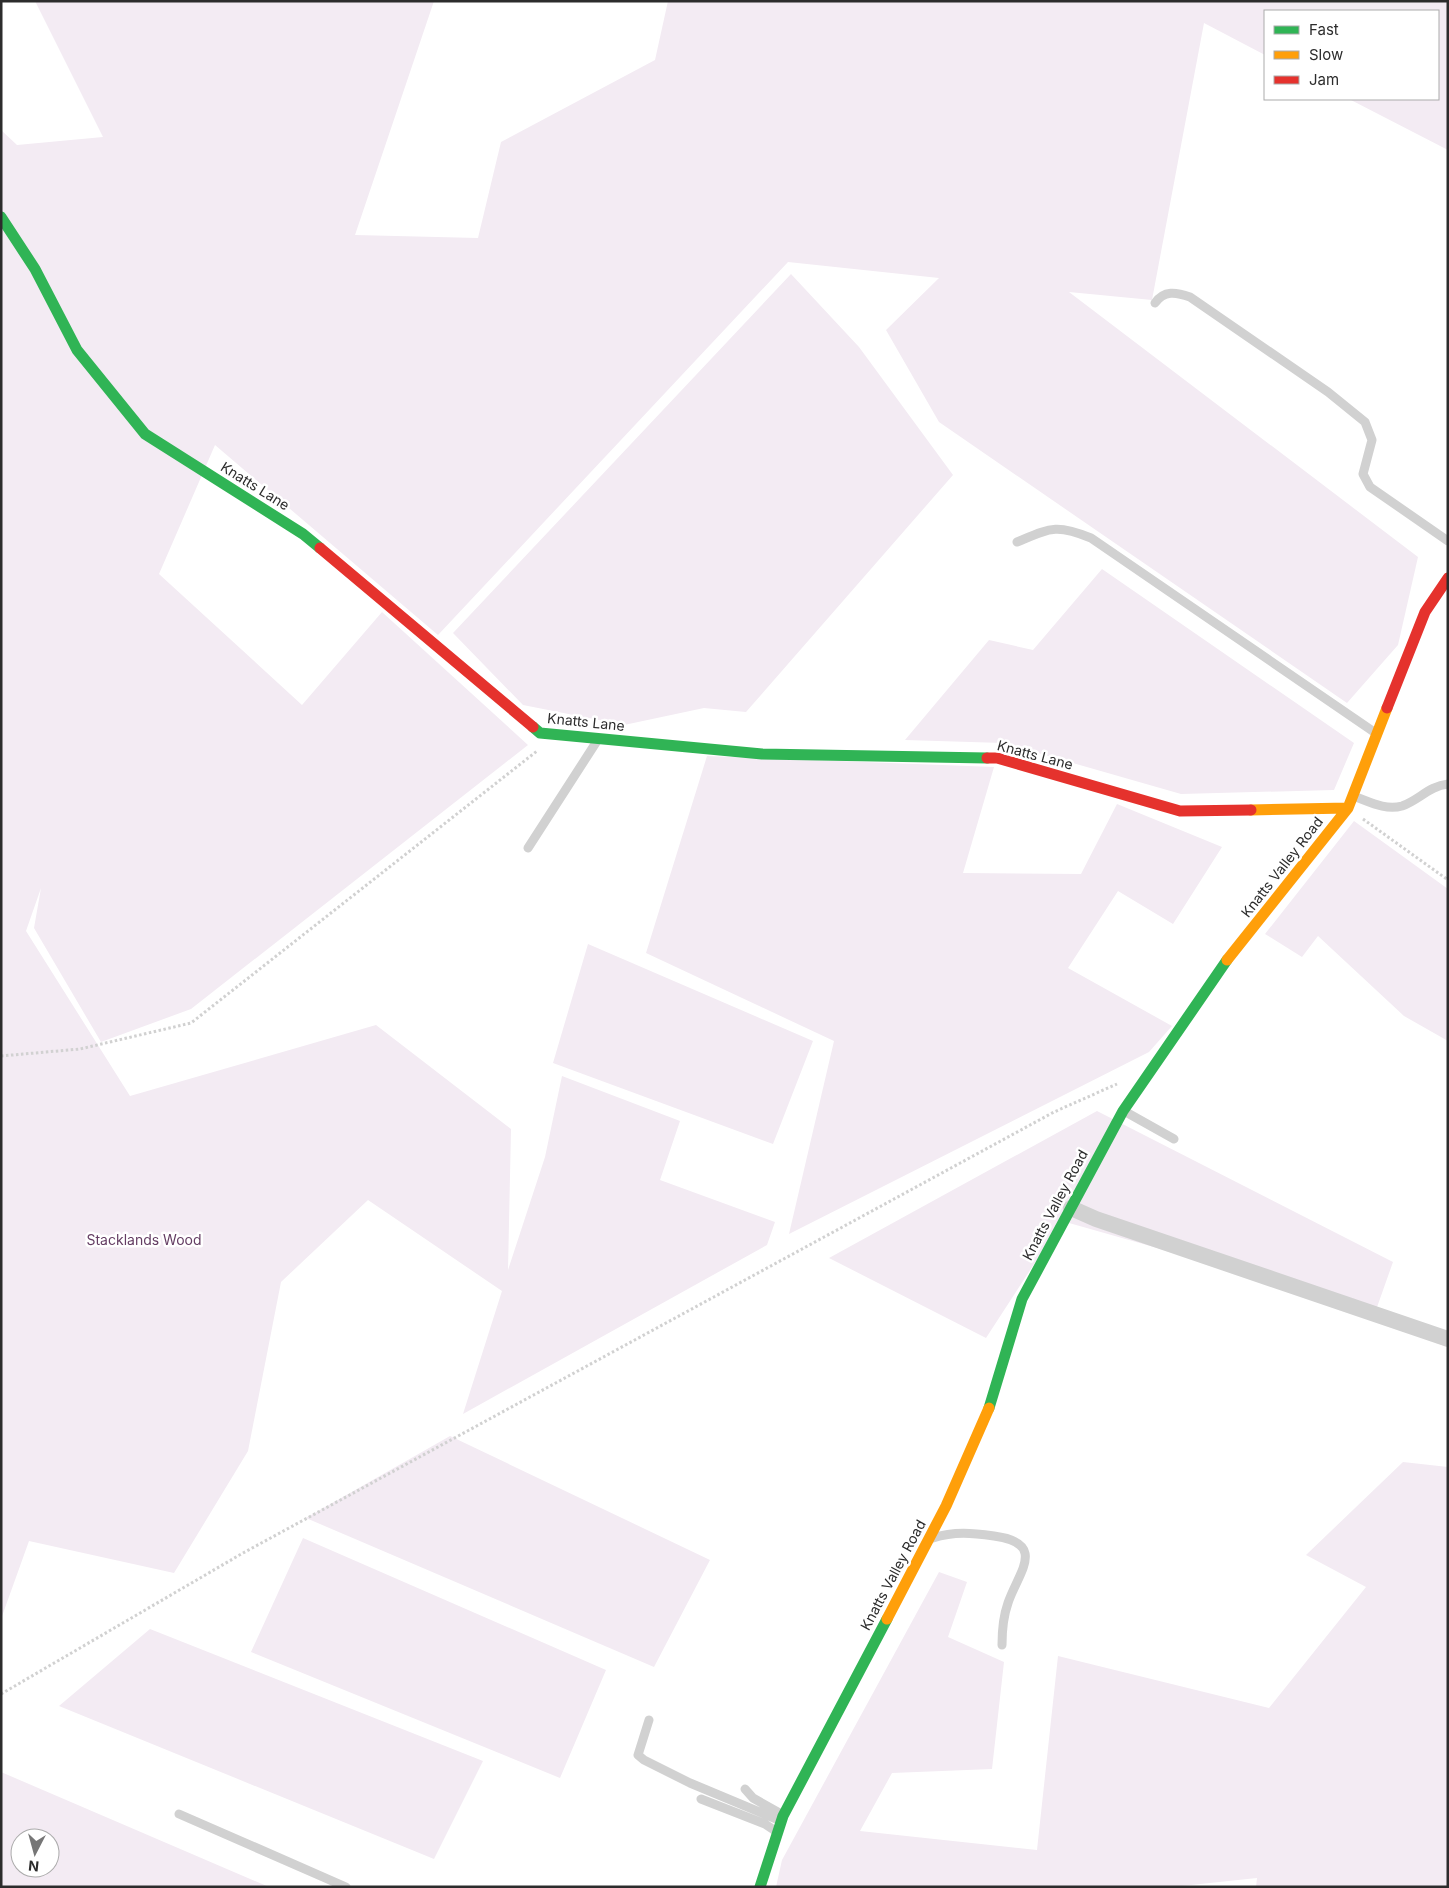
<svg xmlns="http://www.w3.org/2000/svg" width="1449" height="1888" viewBox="0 0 1449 1888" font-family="Inter,sans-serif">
<rect width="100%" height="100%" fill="#fff"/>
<path fill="#f3ebf3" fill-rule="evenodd" d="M35,1H434L355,235L478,238L501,142L655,60L668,1H1448V150L1349,99H1438V11H1265V55L1204,23L1152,300L1069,292L1418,557L1398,645L1347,703L939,422L886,330L939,278L788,262L438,635L215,445L159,574L302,705L382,612L528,745L191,1009L101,1042L34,928L41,888L26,931L130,1096L376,1025L511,1129L508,1270L545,1157L562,1076L680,1121L660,1180L775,1222L767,1245L463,1414L502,1291L368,1200L281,1282L248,1451L174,1573L29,1541L1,1619V130L17,145L103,137Z
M791,274L859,347L953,475L746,712L704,708L624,725L523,705L453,633Z
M1102,569L1354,743L1334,790L1181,794L1003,743L905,740L989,640L1033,650Z
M707,756L994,767L963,873L1081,874L1117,804L1222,847L1173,924L1118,891L1068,968L1172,1026L1149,1052L789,1234L834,1041L646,953Z
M1354,821L1448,889V1041L1404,1016L1318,936L1302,957L1265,934Z
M588,944L813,1041L773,1144L553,1063Z
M1097,1111L1393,1262L1376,1310L1062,1221L986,1338L829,1258Z
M450,1436L710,1560L654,1667L306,1518Z
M1403,1462L1448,1467V1887H1256L1257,1878L1172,1887H776L782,1860L939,1572L967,1582L948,1637L1004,1662L992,1769L892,1773L860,1831L1037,1850L1058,1656L1269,1708L1366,1587L1306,1555Z
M303,1538L606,1670L560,1778L251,1652Z
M150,1629L483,1761L434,1859L59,1706Z
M1,1772L269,1887H1ZM20,1838H50V1868H20Z"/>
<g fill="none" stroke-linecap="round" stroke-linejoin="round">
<path stroke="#d1d1d1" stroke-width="3" stroke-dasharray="2.5 2.5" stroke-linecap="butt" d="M1363,819L1448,880
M1,1056L80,1049L191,1023L537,751
M1,1694L243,1553L1054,1112L1117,1084"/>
<path stroke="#d1d1d1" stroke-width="9" d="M1155,303C1164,290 1176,292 1190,297L1328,392L1365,422L1372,440L1363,474L1370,487L1448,541
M1017,542C1051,528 1056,524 1091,538L1377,734
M1353,796C1368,801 1385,811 1402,806C1419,800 1429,786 1448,784
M528,848L597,741
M1124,1111L1174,1139
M933,1538C954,1531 973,1533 994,1536C1048,1543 1018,1573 1008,1603C1003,1617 1002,1631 1002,1645
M649,1720L638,1755L644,1760L690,1783L781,1821
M745,1789L753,1798L783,1815
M701,1799L765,1824L777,1832
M179,1814L346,1887"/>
<path stroke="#d1d1d1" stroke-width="16" d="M1071,1208L1096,1219L1448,1339"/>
<path stroke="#30b455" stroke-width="11" d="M1,217L35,269L77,350L145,434L303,534L320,548
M533,727L540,733L762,754L987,758
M989,1408L1022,1299L1123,1111L1227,960
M760,1887L783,1816L887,1619"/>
<path stroke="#ff9f0a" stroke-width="11" d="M1251,810L1348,808
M1227,960L1348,808L1387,708
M887,1619L946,1506L989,1408"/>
<path stroke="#e5322d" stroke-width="11" d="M320,548L533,727
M1387,708L1425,612L1448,578
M987,758H997L1180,811L1251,810"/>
</g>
<g text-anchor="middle" stroke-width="5" stroke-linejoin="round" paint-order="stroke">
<g font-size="14" fill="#2c2c2c" stroke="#fff">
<text transform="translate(255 486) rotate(32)" y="5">Knatts Lane</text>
<text transform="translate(586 722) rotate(6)" y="5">Knatts Lane</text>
<text transform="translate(1035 755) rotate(15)" y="5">Knatts Lane</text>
<text transform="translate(1282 867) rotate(-52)" y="5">Knatts Valley Road</text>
<text transform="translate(1055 1205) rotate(-62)" y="5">Knatts Valley Road</text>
<text transform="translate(893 1575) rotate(-62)" y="5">Knatts Valley Road</text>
</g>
<g font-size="14" fill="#643d63" stroke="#fff">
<text x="144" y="1245">Stacklands Wood</text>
</g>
</g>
<rect width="1449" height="1888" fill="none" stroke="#2c2c2c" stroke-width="5"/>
<rect x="1264" y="10" width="175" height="90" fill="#ffffff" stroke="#ababab"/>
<rect x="1274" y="26" width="25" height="8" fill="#30b455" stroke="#ababab"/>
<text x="1309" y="35" font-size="15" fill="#2c2c2c">Fast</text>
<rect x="1274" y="51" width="25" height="8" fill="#ff9f0a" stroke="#ababab"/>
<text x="1309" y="60" font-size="15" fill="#2c2c2c">Slow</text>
<rect x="1274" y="76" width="25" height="8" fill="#e5322d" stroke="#ababab"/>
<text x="1309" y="85" font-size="15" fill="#2c2c2c">Jam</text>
<g transform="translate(35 1853) rotate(186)"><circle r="24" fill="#ffffff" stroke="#ababab"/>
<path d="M0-4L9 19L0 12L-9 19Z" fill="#767676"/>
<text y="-8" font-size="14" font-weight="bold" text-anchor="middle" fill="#2c2c2c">N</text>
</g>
</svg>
